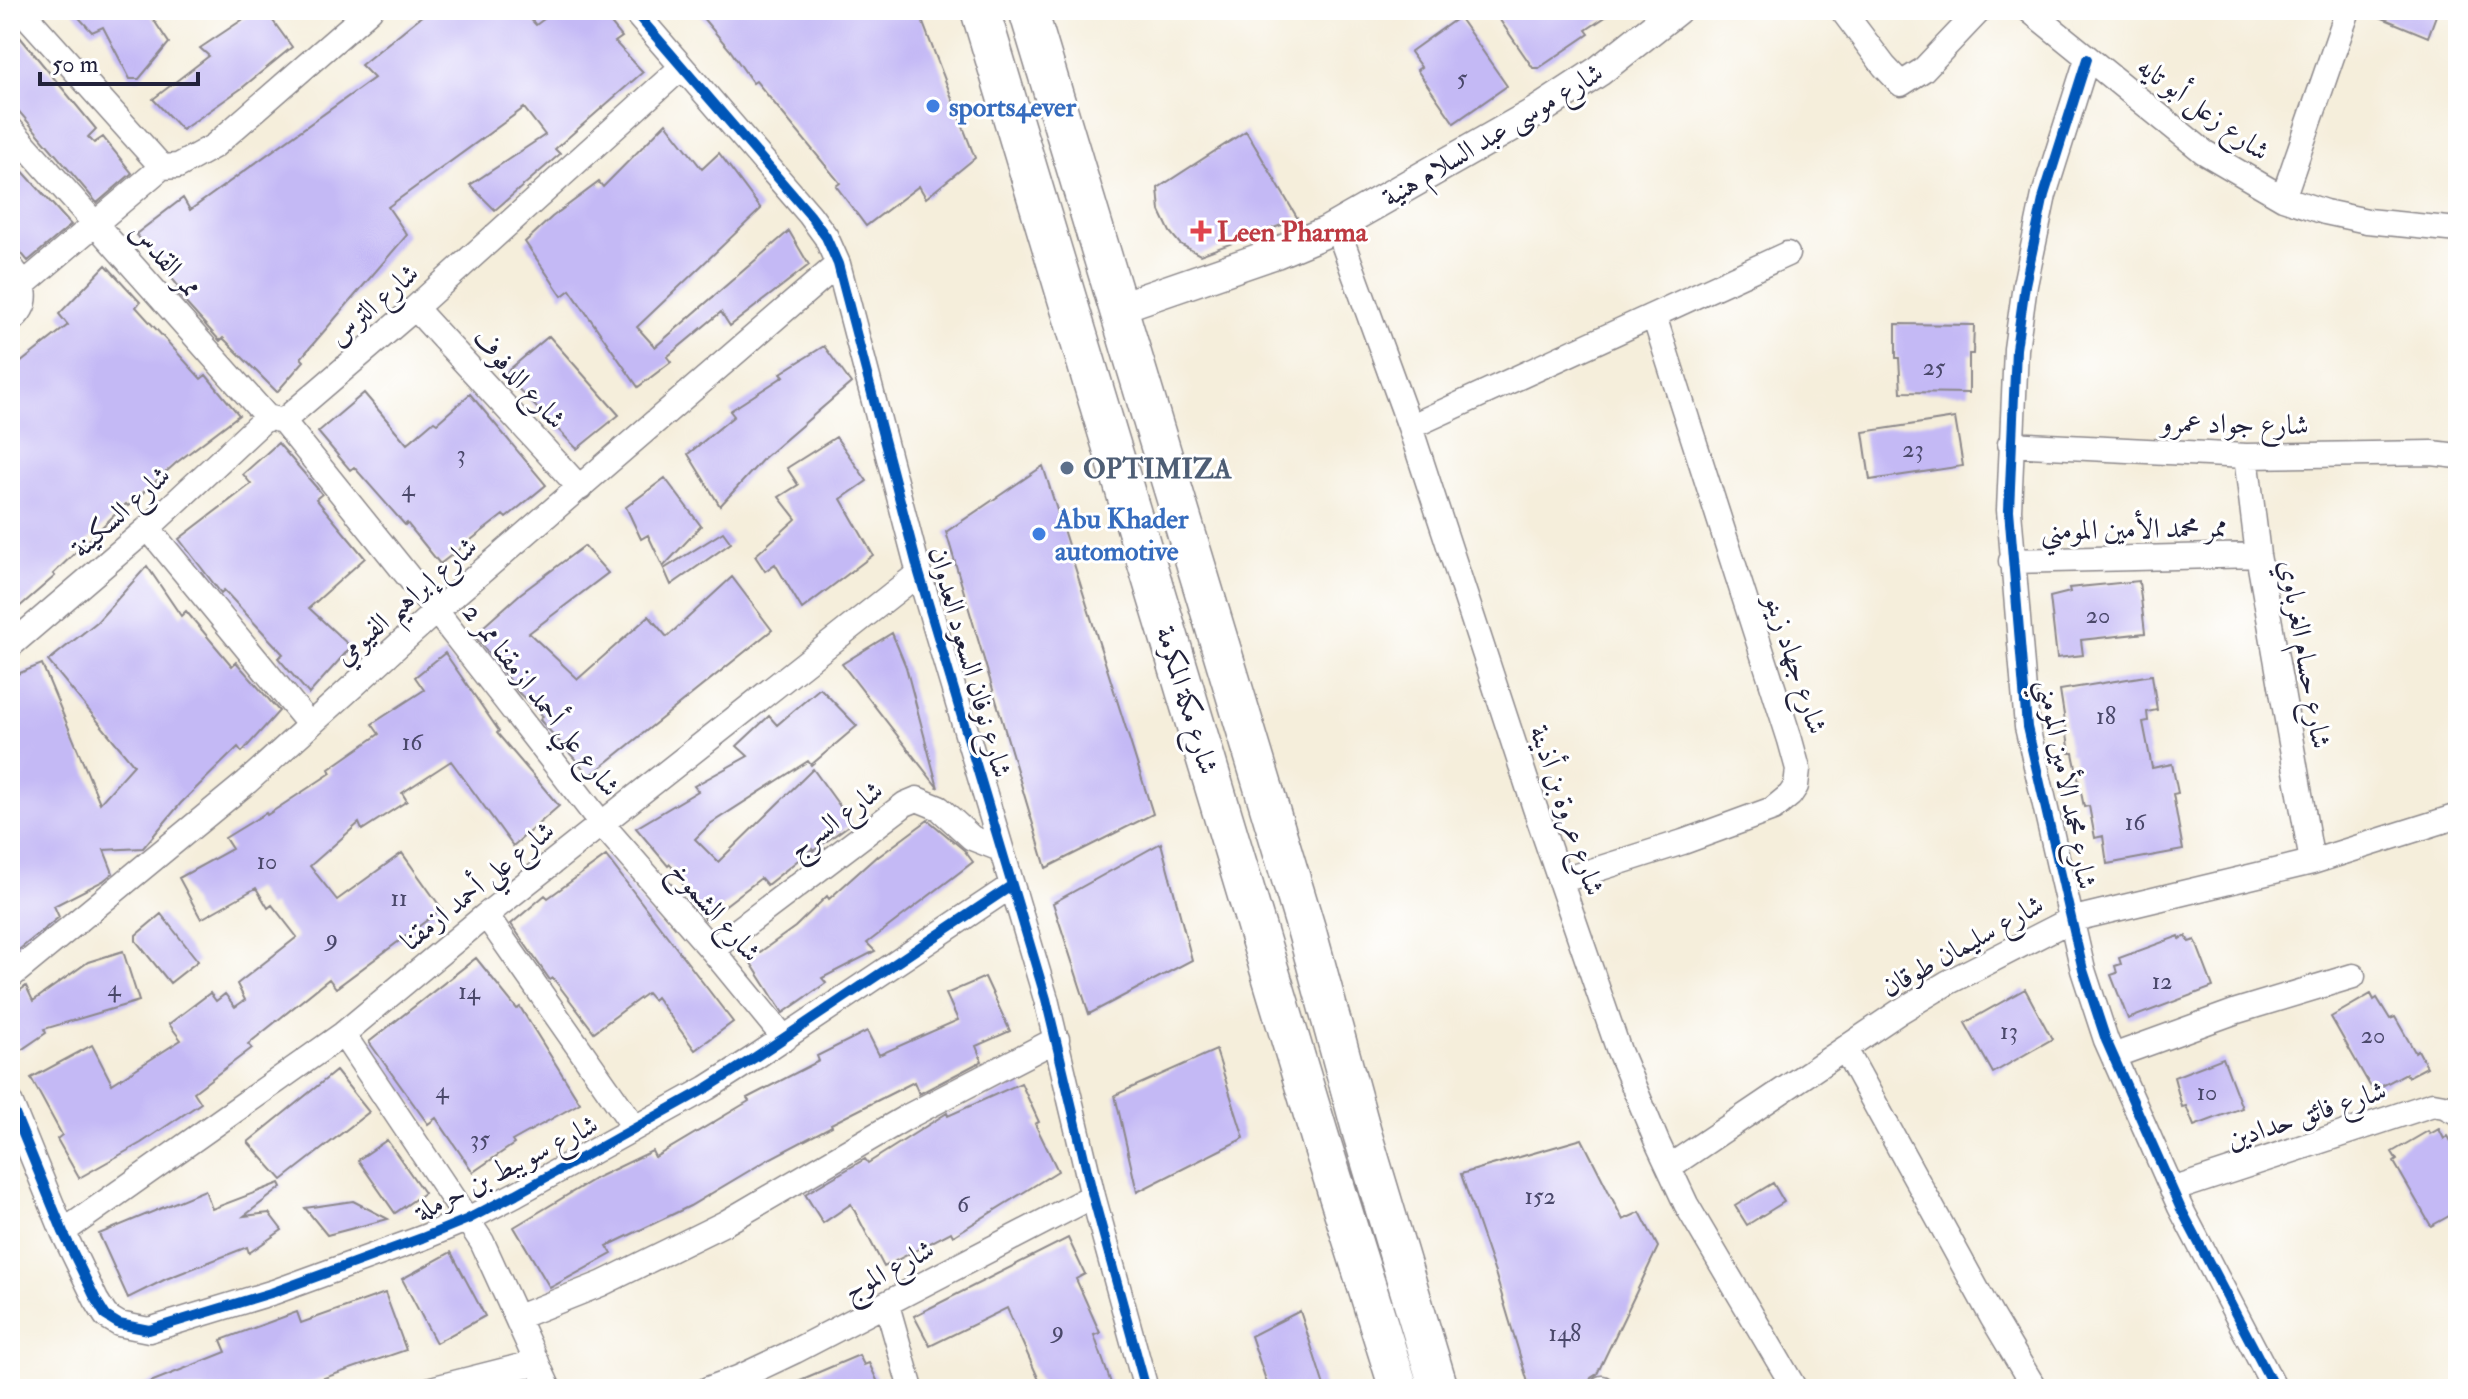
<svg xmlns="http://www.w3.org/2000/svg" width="2468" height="1399" viewBox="0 0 2468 1399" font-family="'IM FELL Double Pica',Amiri,serif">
<rect width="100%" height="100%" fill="#fff"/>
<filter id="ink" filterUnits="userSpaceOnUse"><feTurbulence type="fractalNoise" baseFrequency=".0125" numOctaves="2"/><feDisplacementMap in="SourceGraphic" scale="16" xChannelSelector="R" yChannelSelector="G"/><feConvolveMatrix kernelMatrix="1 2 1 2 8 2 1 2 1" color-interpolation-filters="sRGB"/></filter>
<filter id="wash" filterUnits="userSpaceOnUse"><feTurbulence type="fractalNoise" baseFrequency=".006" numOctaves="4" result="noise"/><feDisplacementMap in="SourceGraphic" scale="32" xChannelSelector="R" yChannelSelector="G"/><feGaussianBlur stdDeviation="1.8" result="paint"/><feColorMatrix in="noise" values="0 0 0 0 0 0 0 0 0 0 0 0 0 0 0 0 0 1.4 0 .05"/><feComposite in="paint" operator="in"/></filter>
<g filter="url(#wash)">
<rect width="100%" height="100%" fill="#f5eedb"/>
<g id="blocks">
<path fill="#c4b9f5" d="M72,10H147L169,43L139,79H130L103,27L92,32Z
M257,10H265L292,47L242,88L182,130L153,99L209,56L200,48Z
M429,10H522L536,25L556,10H600L622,37L615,42L643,72L555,149L560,154L495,210L470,185L545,135L524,108L388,207L407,235L301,358L304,361L277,392L223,338L220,341L174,290L179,287L136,234L183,198L190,210L374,78L361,65Z
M696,10H918L975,158L926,198L919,186L866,226L836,186L840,183L756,81L753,83L730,50Z
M1493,10H1616L1586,30L1589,34L1539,68H1533Z
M2363,10H2438L2428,37Z
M1459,17L1507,86L1454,123L1417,70L1421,67L1410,52Z
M10,25L96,129L88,137L94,143L103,137L132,173L97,203L10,101Z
M666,123L702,169L719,153L761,209L637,327L655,347L789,231L809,265L730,326L721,312L667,357L671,362L638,387L570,290L562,296L525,242L552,217L599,182L603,187Z
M1246,131L1298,219L1200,255L1180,244L1170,232L1160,211L1158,188Z
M10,157L71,225L28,261L10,240Z
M106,265L140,302L136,307L201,379L206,375L239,415L176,463L128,506L126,504L53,574L55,576L10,615V371L68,325L59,314Z
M1896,324L1974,325L1973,354H1969V393L1901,392L1899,358H1896Z
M549,336L619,415L577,449L504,374Z
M824,346L851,383L764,458L720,506L688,454L734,416L730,411L784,376L781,373Z
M364,393L407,444L434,421L437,423L470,394L546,485L506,518L503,515L440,564L407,523L405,525L354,467L350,470L318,432Z
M1955,418L1963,466L1870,480L1863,432Z
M836,437L867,481L841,499L873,555L802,609L775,564L765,571L755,556L796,519L779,497L798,485L787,468Z
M278,443L322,494L316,499L365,558L309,608L351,647L309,694L278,658L283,654L224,590L221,593L179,539L251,484L243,474Z
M1043,466L1153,814L1046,868L946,532Z
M665,478L701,526L663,567L648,535L641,539L626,507Z
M723,532L731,543L671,585L664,569Z
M584,546L608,573L529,633L578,679L649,616L667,637L732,577L772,630L590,776L540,720L543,716L519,693L474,635L520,594Z
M147,566L181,616L186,611L232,666L236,662L279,711L242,752L238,747L181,803L143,848L104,850L113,873L103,881L54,906L59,917L10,957V677L42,664L100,803L134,765L48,661L97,622Z
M2139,581L2145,633L2081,640L2083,655L2057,658L2050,597L2070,592L2069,588Z
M892,633L906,667L938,788L842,664Z
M445,653L499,731L497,733L559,806L513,846L451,761L402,793L407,801L362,830L359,823L310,866L337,900L402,853L442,909L336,988L329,979L248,1044L252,1048L194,1092L201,1103L141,1143L79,1178L57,1139L62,1135L31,1078L92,1045L112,1084L181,1040L169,1024L210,993L216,1001L225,994L235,1007L245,1000L237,984L297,937L272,905L268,908L256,888L201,919L179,878L232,849L225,838L266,813L267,815L331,773L329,769L379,734L372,724L424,690L415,677Z
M2152,675L2157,710L2147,712L2148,721L2143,722L2152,768L2172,764L2178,793L2173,794L2183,850L2107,864L2103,836L2095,838L2089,806L2084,807L2073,753H2070L2060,690Z
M820,688L857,726L811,765L808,761L710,824L695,839L718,862L813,769L852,823L813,851L812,849L767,885L761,878L706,920L670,864L668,866L636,828L698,791L694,786L748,756L737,746L769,716L777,725Z
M928,820L964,850L973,862L867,943L875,951L822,978L826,983L783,1013L749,960L795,927L827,896L829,899L877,856L878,857Z
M1161,843L1192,960L1089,1014L1053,903Z
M606,856L733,1022L695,1050L656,997L653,1000L647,993L594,1032L553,978L550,980L511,924L545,895L548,898Z
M161,914L198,961L170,983L136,941V935Z
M2179,936L2180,939L2186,936L2189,942L2195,940L2213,987L2128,1019L2111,975L2117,973L2115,966L2121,964L2119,958Z
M123,951L139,1001L44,1029L46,1033L21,1050L10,1032V998L26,986L33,1001L88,962Z
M476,958L517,1009L520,1007L580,1103L512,1141L514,1144L473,1172L436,1118L428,1124L369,1042Z
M985,977L1010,1031L976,1046L982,1061L919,1094L914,1082L831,1124L832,1126L769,1159L690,1206L607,1246L612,1254L550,1288L514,1227L596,1178L652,1151L655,1157L749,1101L747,1098L819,1061L817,1056L867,1031L879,1055L958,1020L946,994Z
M2025,989L2052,1039L1993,1073L1965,1023Z
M2371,994L2374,1000L2377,998L2390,1019L2395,1017L2415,1052L2418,1050L2427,1067L2408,1077L2406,1073L2373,1091L2331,1017Z
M1216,1050L1244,1138L1137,1192L1115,1095Z
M2223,1058L2242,1108L2194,1126L2186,1106L2182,1107L2174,1077Z
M336,1071L369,1112L282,1180L248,1142Z
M1021,1083L1039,1122L1035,1124L1058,1171L953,1236L951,1232L884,1267L851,1204L823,1223L805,1194L865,1159L868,1163L947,1113L948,1116Z
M2439,1129L2444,1139L2448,1136L2458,1154V1211L2431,1226L2394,1162L2397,1160L2392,1152L2428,1131L2430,1134Z
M1582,1139L1623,1220L1640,1212L1658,1247L1597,1374L1591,1378L1587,1389H1530L1496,1276L1461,1174Z
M387,1140L424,1193L395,1213L358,1160Z
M280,1183L282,1187L244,1216L269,1213L282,1230L249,1253L247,1247L166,1279L128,1298L99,1234L205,1190L212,1209Z
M1773,1183L1784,1202L1747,1225L1735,1206Z
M353,1201L388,1219L327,1235L305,1208Z
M1068,1238L1085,1274L1076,1279L1100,1333L1094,1335L1113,1389H1043L1007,1308L930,1346L914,1316Z
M451,1252L485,1316L436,1343L402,1279Z
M385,1293L406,1350L292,1389H133L226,1352L221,1340L297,1312L301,1323Z
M1300,1311L1325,1389H1269L1251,1336Z
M859,1355L864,1365L869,1363L881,1389H779Z"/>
</g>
</g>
<g filter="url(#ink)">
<use href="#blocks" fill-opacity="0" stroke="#8c888b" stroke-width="2"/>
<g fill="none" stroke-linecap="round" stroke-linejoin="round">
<g stroke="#8c888b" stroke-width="27">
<path id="minor" d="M21,10L162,167
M633,10L810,215L826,237L838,264L919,573L1046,999L1093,1196L1146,1389
M1842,10L1884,66L1901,84L1923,70L1980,10
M2029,10L2204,152L2283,198L2325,212L2367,221L2458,230
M2087,59L2044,195L2025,285L2016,349L2009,510L2027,727L2083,970L2106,1040L2180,1207L2275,1389
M10,128L267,417L283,421
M2283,198L2348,10
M1337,227L1410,427L1535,808L1619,1051L1657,1142L1686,1204L1795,1389
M10,266C27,285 32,304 10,321
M24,284L162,167L178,166L214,146L370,10
M415,308L580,488
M283,421L436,611L601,823L712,950L785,1039
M283,421L415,308L682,67
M1410,427L1787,254
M2010,444L2246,456L2432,453L2458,456
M2246,456L2258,555L2312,862
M148,528L309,724
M2011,561L2258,555
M10,646L148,528L267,417
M1560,881L1683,842L1773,809L1790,795L1796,786L1798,769L1790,740L1654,316
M486,915L635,1128
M712,950L905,804L917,799L939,808L972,838L1000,849
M10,977L247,782L436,611L838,264
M343,1034L482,1242L549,1389
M1845,1049L1992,1317L2035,1389
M2113,1056L2237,1011L2353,976
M10,1102L63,1232L96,1300L106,1316L119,1324L149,1330L274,1292L422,1238L468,1219L516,1194L707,1088L754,1058L1011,886
M1669,1167L1899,1012L1947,983L2070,920L2312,862L2458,816
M2172,1190L2433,1104L2444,1106L2458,1113
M63,1232L343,1034L486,915L919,573
M887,1305L911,1389
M518,1317L601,1284L725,1223L905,1118L1057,1039
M1602,1388L1603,1389
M431,1389L537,1362
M708,1389L738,1378L795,1351L1093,1196"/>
</g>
<g stroke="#8c888b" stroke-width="33">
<path id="tertiary" d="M1117,308L1276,253L1326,232L1538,111L1599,71L1676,10"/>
</g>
<g stroke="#8c888b" stroke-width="41">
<path id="primary" d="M980,10L1321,1141L1399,1389
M1028,10L1307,932L1362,1133L1439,1389"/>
</g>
<use href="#minor" stroke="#fff" stroke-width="24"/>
<use href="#tertiary" stroke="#fff" stroke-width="30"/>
<use href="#primary" stroke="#fff" stroke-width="38"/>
<g stroke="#fff" stroke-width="15">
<path id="cycleway" d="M633,10L810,215L826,237L838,264L919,573L1046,999L1093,1196L1146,1389
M2087,59L2044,195L2025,285L2016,349L2009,510L2027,727L2083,970L2106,1040L2180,1207L2275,1389
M10,1102L63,1232L96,1300L106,1316L119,1324L149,1330L274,1292L422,1238L468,1219L516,1194L707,1088L754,1058L1011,886"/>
</g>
<use href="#cycleway" stroke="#0057b8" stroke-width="10"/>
</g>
</g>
<g fill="#3f7fe0" stroke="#fff" stroke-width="3">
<circle cx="933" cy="106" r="8"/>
<circle cx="1039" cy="534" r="8"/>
</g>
<path fill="#e0444e" stroke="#fff" stroke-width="3" d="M1197 219h8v8h8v8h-8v8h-8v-8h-8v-8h8z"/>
<circle fill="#5c6f8a" stroke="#fff" stroke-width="3" cx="1067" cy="468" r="8"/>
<g text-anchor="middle" stroke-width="6" stroke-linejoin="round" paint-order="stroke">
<g font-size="24" fill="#4a486a">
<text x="1462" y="86">5</text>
<text x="1934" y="375">25</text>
<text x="1913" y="457">23</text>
<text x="461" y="462">3</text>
<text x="408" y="496">4</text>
<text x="2098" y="623">20</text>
<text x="2106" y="724">18</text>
<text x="412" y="750">16</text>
<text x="2135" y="830">16</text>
<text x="267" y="869">10</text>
<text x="399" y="906">11</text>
<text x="332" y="946">9</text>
<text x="2162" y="989">12</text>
<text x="114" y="996">4</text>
<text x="469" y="999">14</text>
<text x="2009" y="1039">13</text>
<text x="2373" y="1043">20</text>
<text x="442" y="1098">4</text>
<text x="2207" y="1100">10</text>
<text x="480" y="1147">35</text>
<text x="1540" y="1204">152</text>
<text x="963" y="1212">6</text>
<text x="1058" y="1338">9</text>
<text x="1565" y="1341">148</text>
</g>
<g font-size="28" font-weight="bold" fill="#366cbe" stroke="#fff" text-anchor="start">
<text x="949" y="116">sports4ever</text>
<text x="1055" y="528">Abu Khader<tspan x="1055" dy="32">automotive</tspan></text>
</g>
<g font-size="28" fill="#22223b" stroke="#fff">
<text transform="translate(2204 108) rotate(36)" y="10">شارع زعل أبو تايه</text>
<text transform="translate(1492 134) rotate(-31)" y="10">شارع موسى عبد السلام هنية</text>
<text transform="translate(166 259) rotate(48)" y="10">ممر القدس</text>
<text transform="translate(373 304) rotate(-41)" y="10">شارع الترس</text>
<text transform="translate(520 378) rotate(48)" y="10">شارع الدفوف</text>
<text transform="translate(2235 423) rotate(1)" y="10">شارع جواد عمرو</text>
<text transform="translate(120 511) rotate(-42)" y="10">شارع السكينة</text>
<text transform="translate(2134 528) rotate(-1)" y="10">ممر محمد الأمين المومني</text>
<text transform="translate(405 600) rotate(-41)" y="10">شارع إبراهيم الفيومي</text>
<text transform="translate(2306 654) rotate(80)" y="10">شارع حسام الغرباوي</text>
<text transform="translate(971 662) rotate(74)" y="10">شارع نوفان السعود العدوان</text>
<text transform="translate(1797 664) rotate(72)" y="10">شارع جهاد زينو</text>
<text transform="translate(542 699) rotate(52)" y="10">شارع علي أحمد ازمقنا ممر 2</text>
<text transform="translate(1188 700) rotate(73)" y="10">شارع مكة المكرمة</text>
<text transform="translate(2068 784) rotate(79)" y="10">شارع محمد الأمين المومني</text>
<text transform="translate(1568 810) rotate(71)" y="10">شارع عروة بن أذينة</text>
<text transform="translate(835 819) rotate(-37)" y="10">شارع السرج</text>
<text transform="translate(477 885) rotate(-39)" y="10">شارع علي أحمد ازمقنا</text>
<text transform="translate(716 911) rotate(49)" y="10">شارع الشموخ</text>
<text transform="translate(1962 945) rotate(-29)" y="10">شارع سليمان طوقان</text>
<text transform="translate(2306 1114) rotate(-18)" y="10">شارع فائق حدادين</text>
<text transform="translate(506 1167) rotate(-27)" y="10">شارع سويبط بن حرملة</text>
<text transform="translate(888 1269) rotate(-28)" y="10">شارع الموج</text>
</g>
<g font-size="28" font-weight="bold" fill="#be3a42" stroke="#fff" text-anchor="start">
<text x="1217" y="241">Leen Pharma</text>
</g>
<g font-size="28" font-weight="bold" fill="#4e5e75" stroke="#fff" text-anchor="start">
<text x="1083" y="478">OPTIMIZA</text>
</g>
</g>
<rect width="2468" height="1399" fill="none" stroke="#fff" stroke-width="40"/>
<path d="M40 72v12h158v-12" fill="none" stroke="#22223b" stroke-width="4"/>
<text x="52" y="72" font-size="24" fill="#22223b" stroke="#ffffff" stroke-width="6" paint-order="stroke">50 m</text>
</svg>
